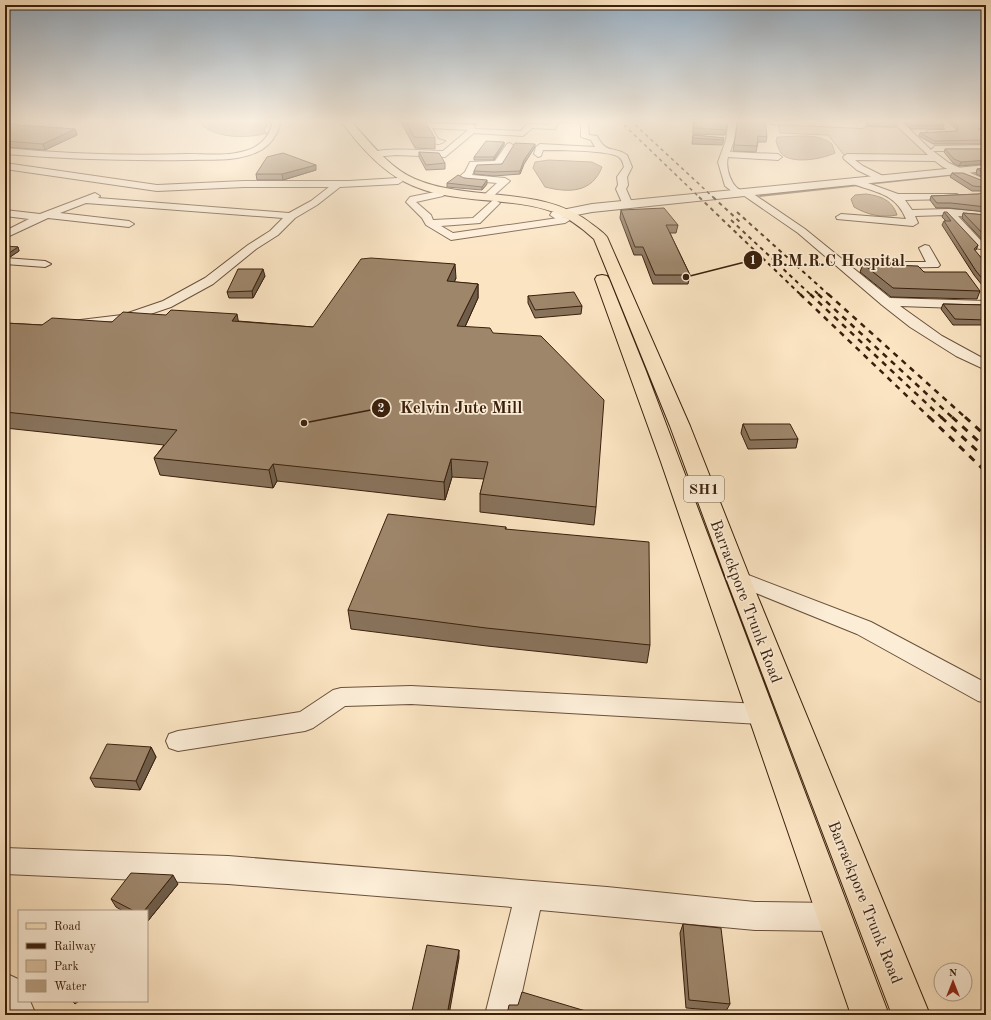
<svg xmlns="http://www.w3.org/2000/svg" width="991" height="1020" viewBox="0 0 991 1020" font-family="'Old Standard TT',serif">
<rect width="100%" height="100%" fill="#fbe4c2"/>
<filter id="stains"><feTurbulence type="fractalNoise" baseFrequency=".005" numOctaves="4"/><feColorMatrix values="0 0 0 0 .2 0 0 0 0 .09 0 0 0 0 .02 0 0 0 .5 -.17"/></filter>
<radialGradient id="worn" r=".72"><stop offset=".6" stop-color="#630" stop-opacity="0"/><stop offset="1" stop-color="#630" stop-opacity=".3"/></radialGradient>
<path fill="#dac3a3" stroke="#8a7258" d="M778,123L901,128L934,157L845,156L828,135L780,133Z"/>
<path fill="#b9a184" stroke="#866d54" d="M198,120H264L268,124L264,130L267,133C248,139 210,139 198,120Z
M777,137C794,137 817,132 832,144L835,153C823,159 790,165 781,153C779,150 777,145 776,141Z
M549,160L592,162L602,167C592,193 569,193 545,187L533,168L535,162Z
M866,194C881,196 892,200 897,215C881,218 868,215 854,207L851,199L855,195Z"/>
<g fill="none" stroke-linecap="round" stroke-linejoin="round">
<path fill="#866d54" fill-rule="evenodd" d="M986,170V172L760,197L758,196L760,195Z"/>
<g stroke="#6a513a" stroke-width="2">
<path id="minor" d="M269,120H277L280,125C276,137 269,147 257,152C236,162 211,159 188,160C127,161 66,159 5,154V148C66,154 126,156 187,154C208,154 231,157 251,149C262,144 269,136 272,125Z
M552,120H588L589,135L597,136C607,155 612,145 627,155L632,167L627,177L628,185L626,189L633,205L632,207H624L616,189L618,185L617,177L624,167C623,164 623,161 620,158C613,150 557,150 543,150L541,156L538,157L534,154L536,147L540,144L595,147L591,140L581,137V123L559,122L555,129L532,128L523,136L474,133L445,157L396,155L374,157L370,154C378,146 429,151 443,151L468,130L432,128L438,139L445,141C433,151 427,134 423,125L427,123L471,125H474L475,129L521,131L527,124L550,125Z
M729,120H737L734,140L730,152L778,154L782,157L778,160L728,157C725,167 731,188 743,191C745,191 747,190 749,191L805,229L890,298L986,301V309L900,306L942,336L986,360V370L956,356L910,327L882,305L798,233L743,195H737L725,186L718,162L726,140Z
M770,120L857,123L856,120H900L931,150L935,146L986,145V151H933L949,163L986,180V186L943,167L935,161L855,160L863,166L883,176V180L880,181L857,170L844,159L843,157L847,154L928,155L894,123L865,122L866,126L862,128L774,124H771Z
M941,121H947L956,130V134H927L926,132L930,130H946L940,123Z
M510,143L514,146L501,166L476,167L472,175L505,178L510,181L490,199H484L482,197L484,195L497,183L464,180L459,177L465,172L470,162L495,161L507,144Z
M5,163L157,185L244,181H349L398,178L403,181L398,184L340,187L317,205L295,218L278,235L256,249L213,284L171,307L124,323L77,328L72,327L70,324L72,321L122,315L163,301L205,278L248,245L270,231L283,218L86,203L60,213L129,221L134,224L129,227L48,218L5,238V231L29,219L5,216V210L40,214L95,193L100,196L98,198L289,213L311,201L329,187H244L157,191L5,169Z
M854,178L898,194H957L959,196L957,198L954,199L905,200L912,210L949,209L986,212V218L958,216L986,246L980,249L976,248L946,215L915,216L918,223L913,226L837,219L836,217L841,214L906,219C895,192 875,193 851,183L849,181Z
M440,191L443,192L445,194L443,196L416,202L431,215L433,220L473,218L492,201L495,200L500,203L480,223L441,226L453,233L565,217L570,220L565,223L451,240L426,225L422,218L406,202L410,197Z
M925,245L929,246L940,265L938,267L880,268L874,265L880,262H926L919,248Z
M5,258L45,261L51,264L45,267L5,264Z
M738,571L871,622L986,683V703L978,701L857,634L731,583L728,578L731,573Z
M411,686L760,704L768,707L772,714L768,721L760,724L411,704L345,706L313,728L305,731L178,751L169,748L166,741L169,734L178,731L300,712L333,690L341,688Z
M5,848L228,856L607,887L755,902L833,903L843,907L847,917L843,927L833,931L755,930L540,910L517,1015H485L512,907L228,884L5,874Z"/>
</g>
<g stroke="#6a513a" stroke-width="2">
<path id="tertiary" d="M986,165V171L592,212L556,219L550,215L552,212L592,204Z
M5,973L18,979L19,1001H30L36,1015H5Z"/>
</g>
<g stroke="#3a200c" stroke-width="2">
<path id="primary" d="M340,120H350C369,141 388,167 415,179C472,203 543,184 593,225C598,229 603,232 607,237L690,426L750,578L930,1015H892L726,578L670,426L594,239C582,228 569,218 554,212C506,195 451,206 405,182C379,169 357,143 340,120Z
M602,275L607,276L609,279L646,371L889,1015H851L661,462L595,279L597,276Z"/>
</g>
<use href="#minor" fill="#fcedd7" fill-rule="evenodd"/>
<use href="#tertiary" fill="#fcedd7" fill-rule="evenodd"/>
<use href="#primary" fill="#fbe4c2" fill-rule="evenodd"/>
<path stroke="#3a200c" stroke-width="1.5" stroke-dasharray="3.5 3.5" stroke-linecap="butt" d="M619,120L700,198
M630,120L714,198"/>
<path stroke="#3a200c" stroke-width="2" stroke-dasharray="4 4" stroke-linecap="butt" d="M699,197L801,295
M713,197L740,222
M737,212L829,295
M731,220L811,295
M815,291L819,295"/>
<path stroke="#3a200c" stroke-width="2.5" stroke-dasharray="5.5 5.5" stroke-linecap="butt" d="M800,294L930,418
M810,294L942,418
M818,294L953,418
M828,294L966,418"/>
<path stroke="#3a200c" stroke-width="3" stroke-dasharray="7 7" stroke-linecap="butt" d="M929,417L986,472
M941,417L986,459
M952,417L986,448
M965,417L986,436"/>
</g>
<path fill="#88735c" stroke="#3a200c" d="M400,120H478L476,126L474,124L427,122H425L435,138V149L415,148Z
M693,120H728L725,135L693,134Z
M738,120L767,137L766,142H758L756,152L733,151Z
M824,120H855V121Z
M868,120H896L898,122L896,127L867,126Z
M902,120H944L942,121L944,125L943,129H911Z
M947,120H986V144H933L919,136L920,133L957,131V129Z
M5,123L20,126L75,129L77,135L45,150L5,147Z
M693,135L724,138L723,143L722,145L692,144Z
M504,142V145L494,160H474V157Z
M535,147L524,164L520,174L494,176L474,174V171L502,164Z
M945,149H986L959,166L953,163L944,152Z
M419,152L445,163V169L426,170L419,157Z
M986,168V178L976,174L977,169Z
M316,170L283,180H257L256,174Z
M952,173L986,182V212L949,208H936L930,200L931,196L979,194L982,193L981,191H972L950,177Z
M464,178L487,184L482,190L447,187V183Z
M621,210L678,225L676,233H670L690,275L688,284H653L642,255H634L620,218Z
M944,212L978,245L976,250L975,251L983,260L986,261V290L974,275L942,225L944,221H946L942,217Z
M963,213L986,215V244L962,218Z
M986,244V254L982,250L984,245Z
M5,246L18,247L19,251L10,257H5Z
M863,264L924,272L980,291L977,299L891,297L860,272Z
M265,276L253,298H229L227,292Z
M456,278L454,282L478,284V298L465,327L596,507L594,525L480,512V494L484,479L452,477L445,500L277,481L273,488L160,475L154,458L164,445L5,428V323L42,325L112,322L238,321L313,327Z
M528,296L582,306L581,314L535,318L528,303Z
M943,304L986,305V325H953L941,309Z
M743,424L798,439L796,448L748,449L741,433Z
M506,527V529L650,645L647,663L487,646L351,629L348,610Z
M151,747L156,757L140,790L95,787L90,778Z
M178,884L147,922V911H123L116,907L111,899Z
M683,924L730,1004L726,1011L686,1008L680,933Z"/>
<path fill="#6f5e4b" stroke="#3a200c" d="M75,129L77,135L45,150L43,144Z
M504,142V145L494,160V157Z
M535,144V147L524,164L520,174V171L524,160Z
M986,160V164L959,166L961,162Z
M316,165V170L283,180L282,174Z
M487,180V184L482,190V187Z
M978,245L976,250L972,254L974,249Z
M18,247L19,251L10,257L9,253Z
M455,264L456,278L448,296L447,281Z
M263,269L265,276L253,298L252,291Z
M478,284V298L458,342L457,326Z
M237,314L240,330L232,321Z
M451,459L452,477L445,500L444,482Z
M273,464L277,481L273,488L269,470Z
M151,747L156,757L140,790L136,781Z
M173,875L178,884L147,922V911H144Z
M459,950V958L449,1015H447Z
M72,1001H79L75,1004Z"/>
<path fill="#9e866b" stroke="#3a200c" d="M405,120H424L435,138L414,137Z
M694,120H728L726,130L694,128Z
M738,120H765L767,137L758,136L757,146L734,145Z
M872,120H896L898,122Z
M906,120H941L944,125L912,126Z
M953,120H986V129H978L986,132V140L935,141L920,133L958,131V125Z
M5,123L19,124L16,125L75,129L43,144L5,141Z
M693,135L724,138L723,140L693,138Z
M486,141L504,142L494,157H474Z
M515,143L535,144L524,160L520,171L494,172L474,171L477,165L502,164Z
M945,149H986V160L961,162L954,159Z
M419,152L439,153L445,163L426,165Z
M283,153L316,165L282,174H256L267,157Z
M986,168V173L977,169Z
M952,173H963L986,182V207L951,203H937L931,196L979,194L984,191L983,187L973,186Z
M458,175L464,178L487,180L482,187L447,183Z
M664,208L678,225H666L690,275H655L643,247H635L621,210Z
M944,212H947L978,245L974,249L983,260L986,261V283L976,271L944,221H951Z
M963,213L986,215V237Z
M5,246L18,247L9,253H5Z
M371,258L455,264L447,281L478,284L457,326L490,328L493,333L541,336L604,400L596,507L480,494L488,462L451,459L444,482L273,464L269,470L154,458L177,430L5,412V323L42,325L52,318L112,322L123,312L166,315L171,310L237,314L232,321L313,327L361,259Z
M863,264L918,266L924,272H966L980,291L893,288Z
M238,269H263L252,291L227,292Z
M574,292L582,306L535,310L528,296Z
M943,304L986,305V320L955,319Z
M743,424H790L798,439L750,440Z
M388,514L506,527L505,529L649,542L650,645L486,628L348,610Z
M107,744L151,747L136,781L90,778Z
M131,873L173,875L144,911H134L111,899Z
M683,924L721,928L730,1004L689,1000Z
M427,945L459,950L447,1015H411Z
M522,992L589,1012L588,1015H507L509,1005H518Z"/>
<linearGradient id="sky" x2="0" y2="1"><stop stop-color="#95acc0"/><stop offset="0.46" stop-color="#fdf3e4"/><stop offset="1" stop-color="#fdf3e4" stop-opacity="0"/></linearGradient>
<rect width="991" height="263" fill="url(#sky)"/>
<g text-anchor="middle" stroke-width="3.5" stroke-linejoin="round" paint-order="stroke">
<rect fill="#fcedd7" stroke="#745e49" stroke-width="1" x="684" y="476" width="40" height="26" rx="3"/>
<g font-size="15" font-weight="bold" fill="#3a200c">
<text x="704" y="494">SH1</text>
</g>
<g font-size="16" fill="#3a200c" stroke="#fcedd7">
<text transform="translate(747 601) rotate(69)" y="6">Barrackpore Trunk Road</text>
<text transform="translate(866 902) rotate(68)" y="6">Barrackpore Trunk Road</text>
</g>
</g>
<path fill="none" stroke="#3a200c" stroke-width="1.5" d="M686 277L753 260M304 423L381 408"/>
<g fill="#3a200c" stroke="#fcedd7" stroke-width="1.5">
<circle cx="686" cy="277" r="4"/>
<circle cx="304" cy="423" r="4"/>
<circle cx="753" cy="260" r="10"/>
<circle cx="381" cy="408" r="10"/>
</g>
<g font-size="12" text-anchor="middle" font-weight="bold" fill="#fff">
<text x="753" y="264">1</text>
<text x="381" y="412">2</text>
</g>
<g font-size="17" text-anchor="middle" font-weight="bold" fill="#3a200c" stroke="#fcedd7" stroke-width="3.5" stroke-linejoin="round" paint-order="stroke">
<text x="838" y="266">B.M.R.C Hospital</text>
<text x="461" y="413">Kelvin Jute Mill</text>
</g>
<rect width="991" height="1020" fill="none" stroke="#fbe4c2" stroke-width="20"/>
<rect x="6" y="6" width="979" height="1008" fill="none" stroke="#3a200c" stroke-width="2"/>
<rect x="10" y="10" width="971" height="1000" fill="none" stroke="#3a200c"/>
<rect x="18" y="910" width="130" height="92" fill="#fcedd7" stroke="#ae9b86"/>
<rect x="26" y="923" width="20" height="6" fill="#fbe4c2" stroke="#ae9b86"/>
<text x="54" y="930" font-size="12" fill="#3a200c">Road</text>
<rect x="26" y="943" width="20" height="6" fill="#3a200c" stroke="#ae9b86"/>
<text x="54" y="950" font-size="12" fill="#3a200c">Railway</text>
<rect x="26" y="960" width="20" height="12" fill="#dac3a3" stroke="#ae9b86"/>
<text x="54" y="970" font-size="12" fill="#3a200c">Park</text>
<rect x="26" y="980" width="20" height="12" fill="#b9a184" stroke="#ae9b86"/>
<text x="54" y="990" font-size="12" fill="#3a200c">Water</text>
<g transform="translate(953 982)"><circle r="19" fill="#fcedd7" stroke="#ae9b86"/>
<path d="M0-3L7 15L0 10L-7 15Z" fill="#8f2418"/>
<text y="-6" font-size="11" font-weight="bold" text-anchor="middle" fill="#3a200c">N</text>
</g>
<rect width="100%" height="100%" filter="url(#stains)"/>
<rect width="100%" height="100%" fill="url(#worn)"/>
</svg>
